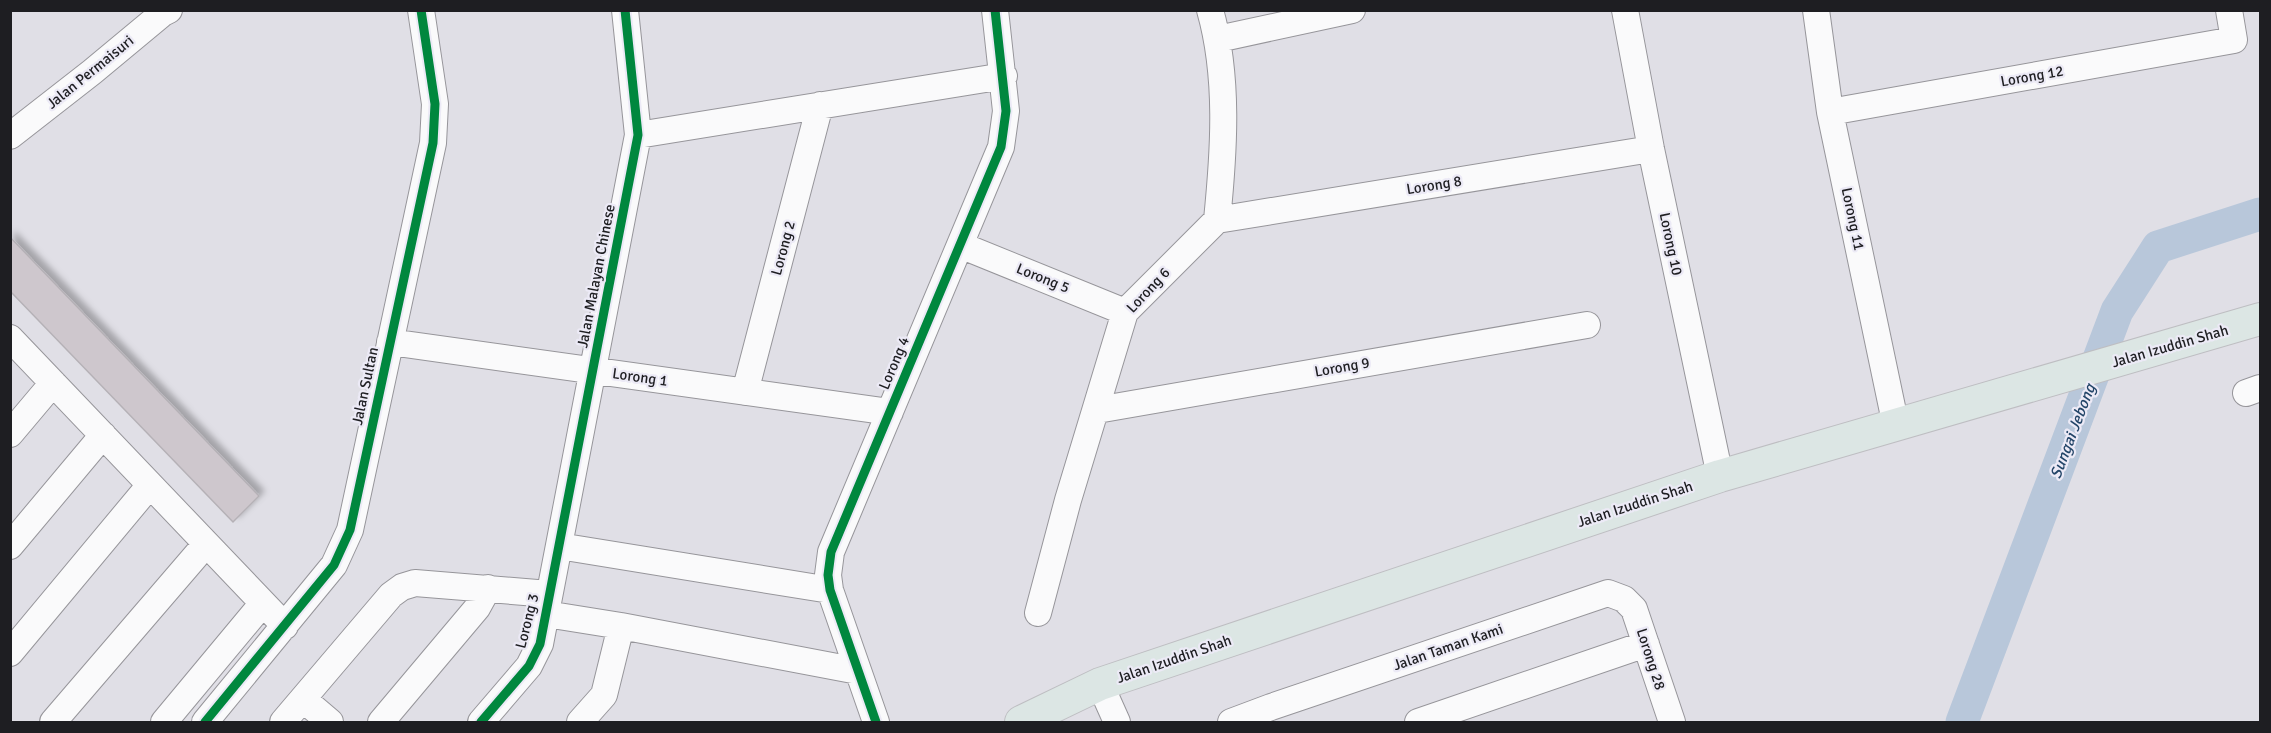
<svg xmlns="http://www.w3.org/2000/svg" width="2271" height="733" viewBox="0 0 2271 733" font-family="Signika,sans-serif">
<defs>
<filter id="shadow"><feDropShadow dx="5" dy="-5" stdDeviation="3" flood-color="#0004"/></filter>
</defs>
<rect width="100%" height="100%" fill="#e0dfe6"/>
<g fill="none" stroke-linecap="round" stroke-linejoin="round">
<path stroke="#b8c7da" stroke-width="33" d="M1962,722L2117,311L2158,247L2260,214"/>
</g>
<path fill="#cec7cd" stroke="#b5b1b6" stroke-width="1.5" filter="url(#shadow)" d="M10,237L259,496L233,522L10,291Z"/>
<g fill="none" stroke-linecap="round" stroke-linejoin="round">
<g stroke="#96959a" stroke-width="28">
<path id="minor" d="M1625,10L1651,149L1720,476
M1816,10L1830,112L1896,426
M1218,39L1352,10
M1830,112L2234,40L2229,10
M638,135L1004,76
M10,136L92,72L163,13L169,10
M1217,220L1651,149
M960,245L1125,312
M10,338L285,626
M390,342L890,412
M745,392L820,105
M2246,393L2260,388
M1097,410L1587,325
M10,434L53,383
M10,546L103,435
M559,546L830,590
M1038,613L1068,500L1125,312L1217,220C1224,151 1229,77 1210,10
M546,614L621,626L858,671
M10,653L150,485
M1100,684L1117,722
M303,699L330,722
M53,722L206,544
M164,722L263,603
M205,722L334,565L350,530L433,143L435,104L421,10
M283,722L391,595L402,587L415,583L549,594
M381,722L477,608L488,588
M481,722L529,666L540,644L638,135L625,10
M580,722L604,695L621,626
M876,722L830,590L828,575L831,552L1001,147L1006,111L995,10
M1231,722L1271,707L1608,593L1624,599L1634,609L1672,722
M1418,722L1646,644"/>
</g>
<g stroke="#bebec2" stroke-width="34">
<path id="major" d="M1021,722L1100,684L1720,476L2260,319"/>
</g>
<use href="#minor" stroke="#fafafb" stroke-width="26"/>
<use href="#major" stroke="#dce6e4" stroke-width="32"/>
<g stroke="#eceaf6" stroke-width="13">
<path id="cycleway" d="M205,722L334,565L350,530L433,143L435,104L421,10
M481,722L529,666L540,644L638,135L625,10
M876,722L830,590L828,575L831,552L1001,147L1006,111L995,10"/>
</g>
<use href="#cycleway" stroke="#00873e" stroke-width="9"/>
</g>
<g text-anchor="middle" stroke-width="4.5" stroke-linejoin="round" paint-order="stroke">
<g font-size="15" fill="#1e1e22" stroke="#eceaf6">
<text transform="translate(90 72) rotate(-39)" y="5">Jalan Permaisuri</text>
<text transform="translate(2032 76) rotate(-10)" y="5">Lorong 12</text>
<text transform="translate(1434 185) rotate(-9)" y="5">Lorong 8</text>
<text transform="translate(1853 219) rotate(78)" y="5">Lorong 11</text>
<text transform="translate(1671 244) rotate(78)" y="5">Lorong 10</text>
<text transform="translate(783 248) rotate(-75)" y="5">Lorong 2</text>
<text transform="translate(596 276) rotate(-79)" y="5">Jalan Malayan Chinese</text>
<text transform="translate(1043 278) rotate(22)" y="5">Lorong 5</text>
<text transform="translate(1148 290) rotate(-47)" y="5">Lorong 6</text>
<text transform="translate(2170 346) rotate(-16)" y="5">Jalan Izuddin Shah</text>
<text transform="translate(894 363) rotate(-67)" y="5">Lorong 4</text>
<text transform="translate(1342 367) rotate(-10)" y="5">Lorong 9</text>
<text transform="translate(640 377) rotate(8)" y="5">Lorong 1</text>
<text transform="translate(365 386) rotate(-78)" y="5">Jalan Sultan</text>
<text transform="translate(1635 504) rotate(-18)" y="5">Jalan Izuddin Shah</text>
<text transform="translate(527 621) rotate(-76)" y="5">Lorong 3</text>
<text transform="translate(1448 647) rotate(-19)" y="5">Jalan Taman Kami</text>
<text transform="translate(1174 659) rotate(-19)" y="5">Jalan Izuddin Shah</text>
<text transform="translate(1651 659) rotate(72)" y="5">Lorong 28</text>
</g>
<g font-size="16" font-style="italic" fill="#234568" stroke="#eceaf6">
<text transform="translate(2072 431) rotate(-69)" y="6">Sungai Jebong</text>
</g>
</g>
<rect width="2271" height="733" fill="none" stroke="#1e1e22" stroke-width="24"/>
</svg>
